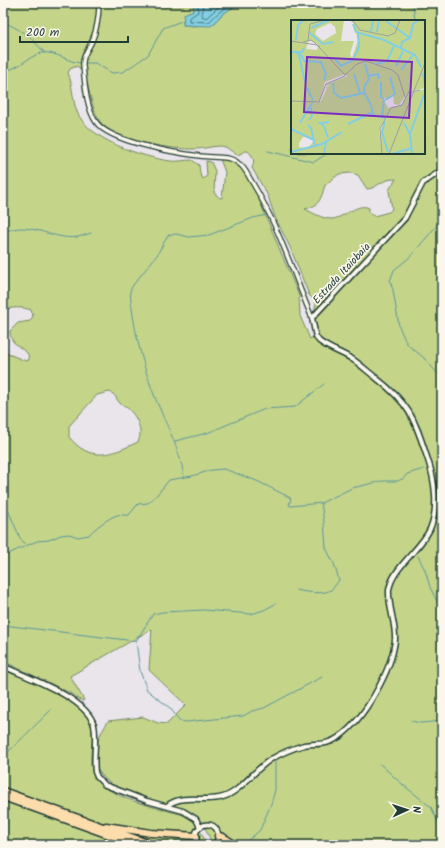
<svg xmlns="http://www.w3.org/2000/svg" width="445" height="848" viewBox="0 0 445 848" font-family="Kalam,sans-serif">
<rect width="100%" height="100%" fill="#eae4eb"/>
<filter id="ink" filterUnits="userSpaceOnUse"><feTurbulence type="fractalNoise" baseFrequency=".025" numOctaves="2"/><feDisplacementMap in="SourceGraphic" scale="8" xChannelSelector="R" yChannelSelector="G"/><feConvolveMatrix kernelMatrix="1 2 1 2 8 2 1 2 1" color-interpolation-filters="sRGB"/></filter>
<g filter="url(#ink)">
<path fill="#c4d58a" stroke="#72895f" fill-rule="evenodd" d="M3,3H193L194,10L184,14L183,25L194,26L214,24C221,13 232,7 245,3H442V845H212C209,835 204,823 195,816C187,809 174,808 164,805C134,795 81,784 98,740C100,734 105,727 108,721L143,717L158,723L167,724L186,705L149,670L152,629L70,676L84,700L82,701L70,693L3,661V352L26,361L29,360L28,354C20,346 10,344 10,331L18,323L30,321L33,316L31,310C23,307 12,307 3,310ZM292,21H424V153H292ZM77,66C91,76 88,108 102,124C118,141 173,150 195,149C204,149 212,146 220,146C228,146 232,153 238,155L245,151H248C254,157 255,161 252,168L268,196L275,217L290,247L309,295L316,302C315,318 304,315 316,335L310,339L300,316L299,296L255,190L238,163L224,158L220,159L225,172L222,198H220L214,193L215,171L211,162L206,161L207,176L203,179L200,174L199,165L192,160C185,160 177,162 170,161C142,157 89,140 77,112C72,99 73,85 68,73L70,69ZM351,173L358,175L367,189C379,188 379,179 396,179L389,190L392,209L389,212L374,216L369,213V208C358,202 344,218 332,219C323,219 313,213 305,209C320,206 321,198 325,185L339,174ZM109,392C116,394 115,398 120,403C121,405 123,405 125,406C136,414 144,430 138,442C111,455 90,463 69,437V426L97,395Z
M3,667L78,705C83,711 89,717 91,725C97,749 80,768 105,787C121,799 146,805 165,810C174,813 186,814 193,821C199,828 204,836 206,845H3Z"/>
<path fill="#83cee2" stroke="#5b949c" d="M193,3H245L230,9L220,16L214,24L210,26L183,25L184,14L194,10Z"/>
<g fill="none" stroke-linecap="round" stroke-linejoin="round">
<path stroke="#47777a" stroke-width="1" d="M198,3V12L189,18V21L209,22L218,13L233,3
M203,3L202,16L206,18L223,3"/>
<path stroke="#5b949c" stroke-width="1" d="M413,3L415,21
M3,22C22,30 31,37 45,53
M85,63H95L112,73L123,72L148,55L163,28L184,20
M3,71C18,70 28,56 42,53C57,51 68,63 82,63
M268,151L314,162L328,153
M438,224L410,257L394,270L390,281L393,290L399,326L404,338L408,345L423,357L439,375L442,377
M3,233C23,221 43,234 64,237C74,239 82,236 91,233
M175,441L207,433L265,409L295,407L324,384
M184,477C180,446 163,420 153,392C141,360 133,325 130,291L133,285L157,255L168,235L176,234L189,237L209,235L253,218L267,215
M3,498L20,538L26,545
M418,556L425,570L430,587L440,608L439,627L442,635
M3,571L5,557L8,554L37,541L49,540L61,535L69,534L78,537L89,535C92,530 110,517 117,515C121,514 125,516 129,515L138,504L148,503L156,496L169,480L192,476L212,470L224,469L257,481L289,497L291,499L289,505L291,506L321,503L352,488L382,481H398L404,478L407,474L424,469
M296,590C305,592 322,595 331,590C334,587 337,583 339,580L334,564L326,548L324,521L321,503
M275,604L264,610L251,614L204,610L163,612L153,614L136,641L140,671L147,690L170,708L180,721L186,722L243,716L252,711L264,708L322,677
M3,625L135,641
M411,721L421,723L442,721
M3,757L51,710
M380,764L402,784L431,807L438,822L442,825
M243,845L260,830L271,804L275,790V761"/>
<g stroke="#1f3d34" stroke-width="6">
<path id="minor" d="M99,3C99,16 97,29 92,41C88,50 82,56 83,66C85,84 86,107 96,122C109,142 176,153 200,156C212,158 229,155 238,163C245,167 248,176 252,182C278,225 293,273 312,318"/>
</g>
<g stroke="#1f3d34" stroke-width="7">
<path id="tertiary" d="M3,666C28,678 86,697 94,725C97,740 93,757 95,772L97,777L105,785L147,801L183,811L196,819L200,827
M168,805C184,793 206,803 223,797C241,792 256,767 273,758C282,753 294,748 304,745C317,743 327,746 339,737C364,720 392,670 395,640C396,623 388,607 389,590C392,568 421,549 430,529C439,508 435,481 428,460C414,418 411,405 375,377C367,371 360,364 352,359C341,352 329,349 319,341L316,337L312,318L405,218L423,183L442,170
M200,845C185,829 213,815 218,833C219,838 217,842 214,845"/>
</g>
<g stroke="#1f3d34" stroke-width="9">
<path id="motorway" d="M3,791L153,845
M3,797L137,845
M106,826L151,833L196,836
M218,836L223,837L236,845"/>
</g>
<use href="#minor" stroke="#fbf7ec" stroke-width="3.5"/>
<use href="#tertiary" stroke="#fbf7ec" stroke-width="4"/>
<use href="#motorway" stroke="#fddcac" stroke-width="6"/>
</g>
</g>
<g text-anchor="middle" stroke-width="3.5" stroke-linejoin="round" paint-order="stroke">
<g font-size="11" fill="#1f3d34" stroke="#fbf7ec">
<text transform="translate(341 273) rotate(-47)" y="4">Estrada Itaiobaia</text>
</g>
</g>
<g transform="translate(291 20)">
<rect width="134" height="134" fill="#eae4eb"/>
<path d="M0,0H53L50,21H63L59,34L61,38L67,20L62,2L56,0H134V68L117,72L108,85L103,84L102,74L97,78H92L97,88L101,87L88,110L91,134H0ZM39,3L44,7L45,13L32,21L24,14L26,9ZM18,20L27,24L26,30L15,29ZM52,55L57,56L34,65L39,66L34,67L36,68L30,81L22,84L29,80L34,62ZM12,117L21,118L23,120L18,127L13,128L8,127V123ZM134,69V134H91L89,112L101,87L111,85L116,74Z" fill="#c4d58a" fill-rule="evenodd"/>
<path fill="none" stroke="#83cee2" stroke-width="2" d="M95,1L119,18M62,4L65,12L93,20L124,35L130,47M20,8L38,0M80,12L82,0M86,12L88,0M19,13L32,24L43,22M5,20L7,5L13,0M110,28L111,22L119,18L122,4L128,0M3,31L11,36L13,41L30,42L35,54L33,60M0,32H11L13,28M8,35L14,62M44,39L50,46L62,40L68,27L67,13M74,43L78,59L73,67L74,74L80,85L82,95L94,98M85,44L96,41L103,26M105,46L112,31M110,50L122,35M132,53L134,65M63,54L69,73M78,56L87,54L88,59M90,62V77L93,79M42,63L43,73L50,78L73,73M16,68L22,80M94,80L104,74L99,57M91,97L93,80M18,100L21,96L20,88M94,101L91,112L97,132M9,103L21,83M113,103L119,114L121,134M57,104L80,93M17,105L20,108L24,125M0,109L23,120M119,114L134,72M37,118L33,106L29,103L38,102M0,132L31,124L51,112M33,134L35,122M101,134L121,128"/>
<path fill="none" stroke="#99a1a2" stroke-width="1" d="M57,0L62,1L69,10L97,16L104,13L109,0M17,20L19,4L34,0M0,21L26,25L54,55L66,44L75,41L101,50L107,55L114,77M12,22L20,20L29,27M117,73L129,70M0,81L28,82L35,64L54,56M91,134L89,109L100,88L111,85L118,71M98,134L134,43"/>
<path fill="#7b2cbf" fill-opacity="0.15" stroke="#7b2cbf" stroke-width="2" d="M16,37L121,42L118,98L13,92Z"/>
<rect width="134" height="134" fill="none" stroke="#1f3d34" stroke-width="2"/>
</g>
<rect width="445" height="848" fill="none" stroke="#fbf7ec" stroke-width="16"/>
<rect x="8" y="8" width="429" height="832" fill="none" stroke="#1f3d34" stroke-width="1.5" filter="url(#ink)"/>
<g transform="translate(407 810) rotate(87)" stroke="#fbf7ec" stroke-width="3" paint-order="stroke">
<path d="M0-3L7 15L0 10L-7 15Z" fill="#1f3d34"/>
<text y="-6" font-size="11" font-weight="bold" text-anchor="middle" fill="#1f3d34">N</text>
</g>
<path d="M20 36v6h108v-6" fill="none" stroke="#1f3d34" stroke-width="2"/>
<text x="26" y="36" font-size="12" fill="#1f3d34" stroke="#fbf7ec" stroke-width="3" paint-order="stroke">200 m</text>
</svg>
